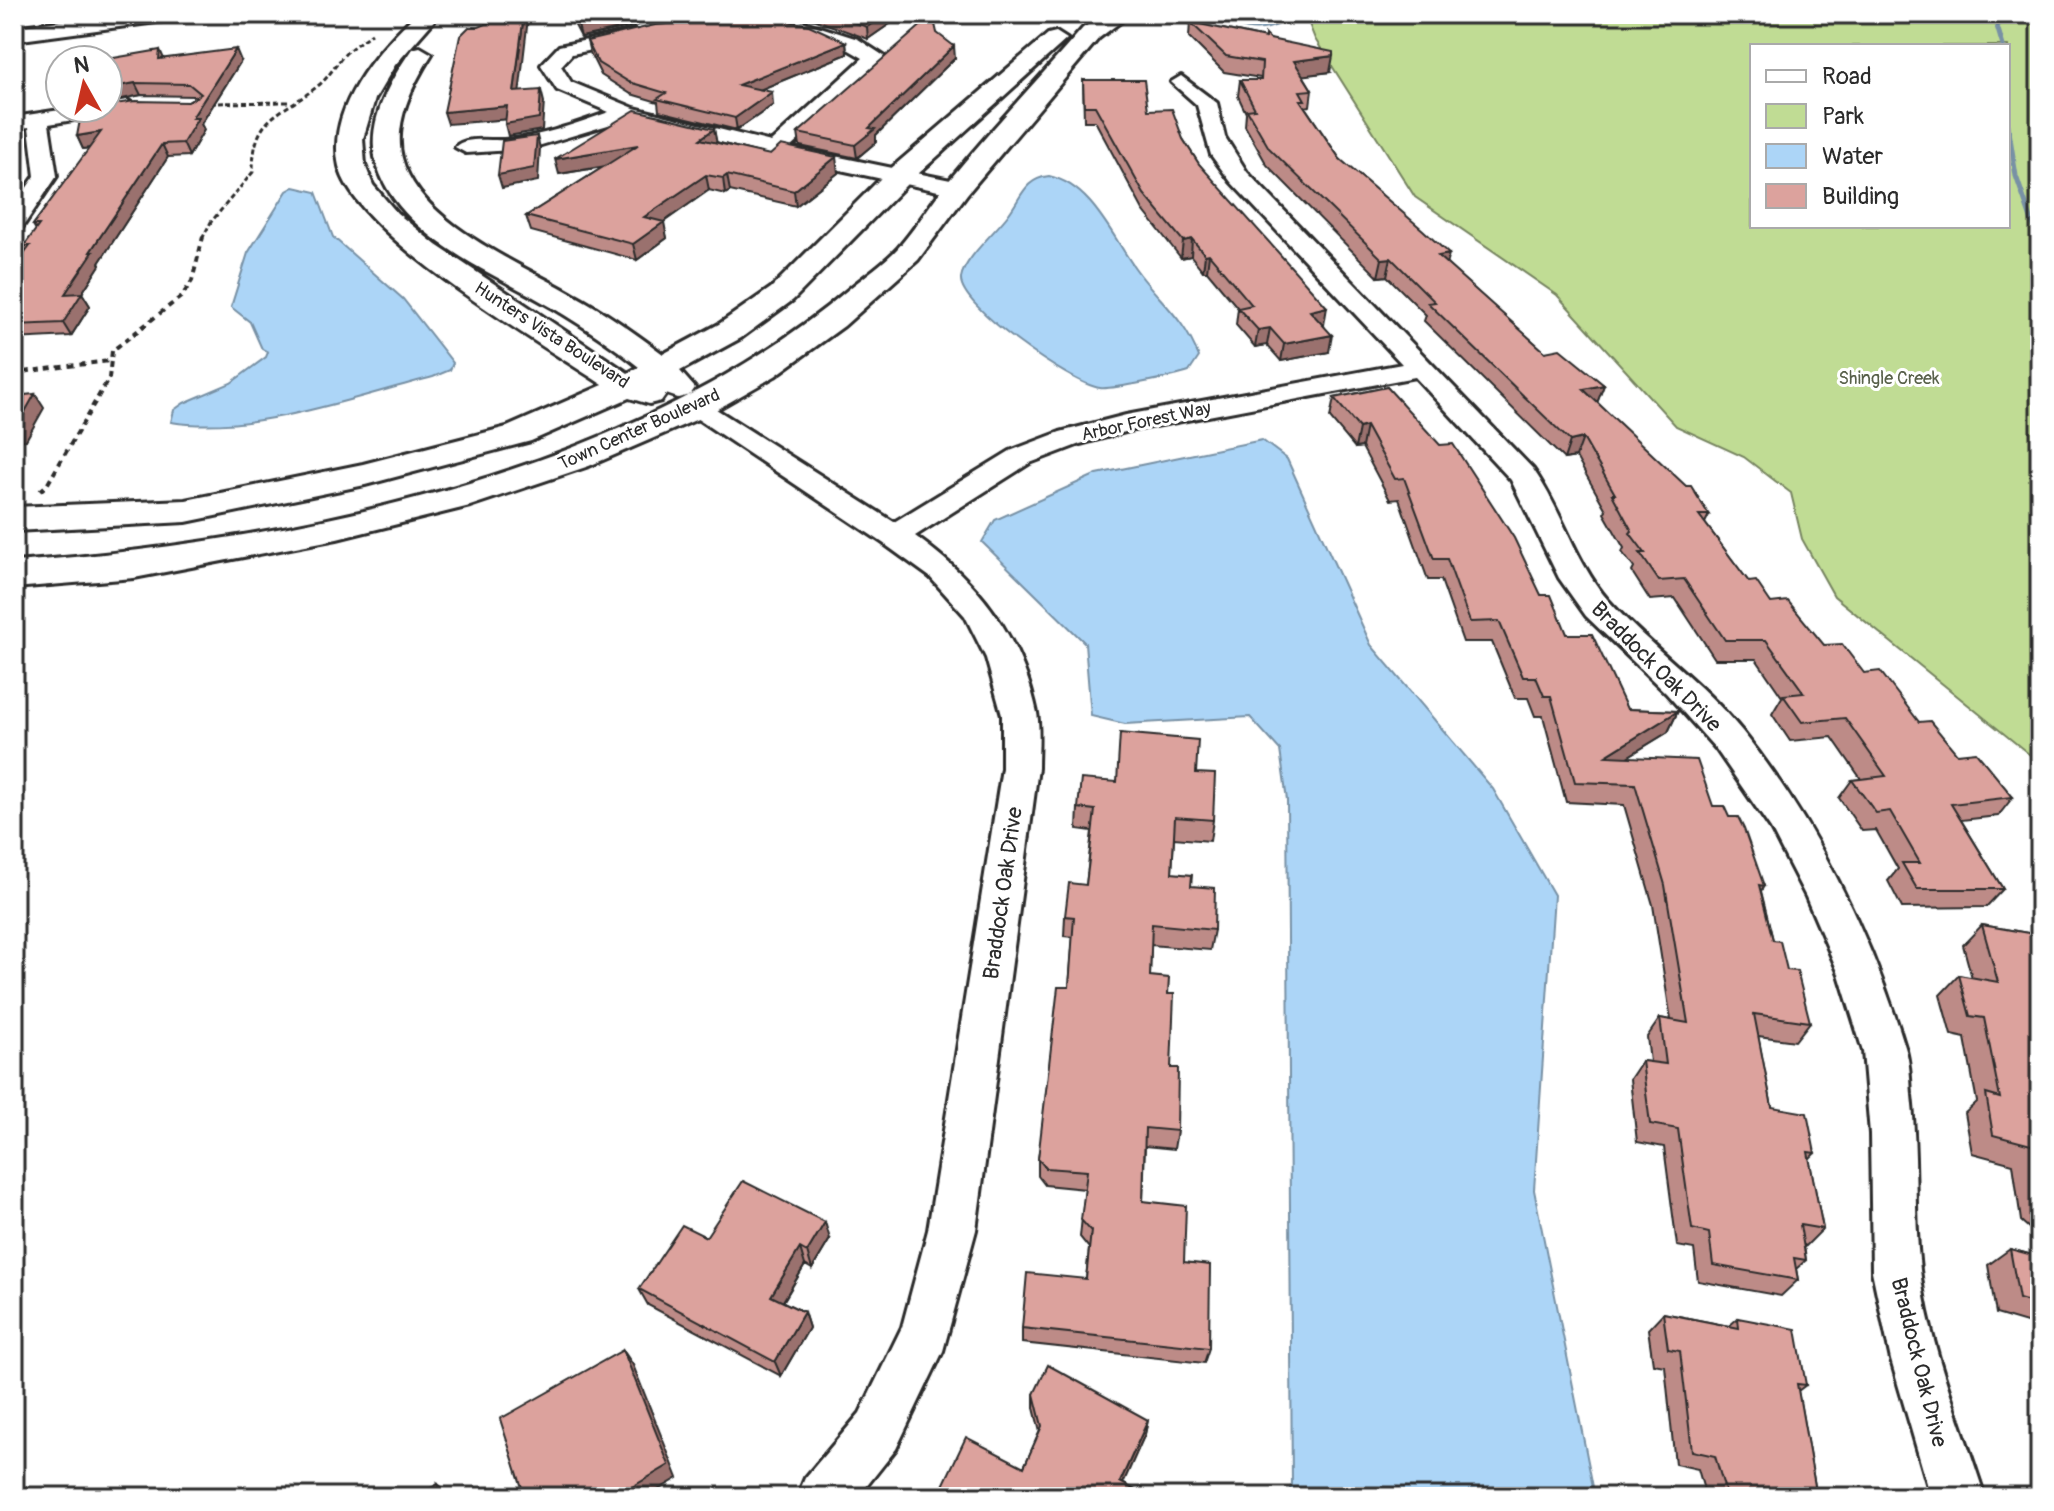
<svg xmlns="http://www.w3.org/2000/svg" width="2054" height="1511" viewBox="0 0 2054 1511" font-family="Pangolin,sans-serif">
<rect width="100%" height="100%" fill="#fff"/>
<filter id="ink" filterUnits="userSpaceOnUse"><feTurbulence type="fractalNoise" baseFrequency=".0125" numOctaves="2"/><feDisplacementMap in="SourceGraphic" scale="16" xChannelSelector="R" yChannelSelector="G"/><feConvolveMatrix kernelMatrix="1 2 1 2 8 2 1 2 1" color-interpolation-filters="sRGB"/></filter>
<g filter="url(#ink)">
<path fill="#c0dc94" stroke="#768460" stroke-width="2" fill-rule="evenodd" d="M1320,14H2040V763L1834,596L1802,539L1791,493L1744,457L1676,426L1557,295L1415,197L1315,39L1309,24ZM1752,46H2008V226H1752Z"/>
<path fill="#acd5f7" stroke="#7891a5" stroke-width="2" d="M1221,14H1294L1295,15C1270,33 1243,36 1221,14Z
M1049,176C1091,185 1112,236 1135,268C1160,303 1182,314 1199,357L1189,372C1177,376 1110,390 1100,388C1071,384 958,306 961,278C963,260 997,230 1008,215C1022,197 1024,179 1049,176Z
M294,187L316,192L333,237L403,299L453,363L450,370L433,377C353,397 253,435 171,422L174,410L184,403L231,383L266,357L268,352L262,349L250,322L231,307L248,253L287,191Z
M1262,440L1287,459L1371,645L1493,789L1554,895L1534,1190L1595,1497H1286L1292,1485L1287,800L1280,750L1250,717L1125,724L1091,716L1085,643L982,542L995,520L1097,474Z"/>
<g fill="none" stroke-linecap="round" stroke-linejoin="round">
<path stroke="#7891a5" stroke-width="5" d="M2003,14L1997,26L2003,46
M2008,125L2016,176L2038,239"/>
<path stroke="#7891a5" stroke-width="7" d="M2038,237L2040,243"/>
<g stroke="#2b2b2b" stroke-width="6">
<path id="minor" d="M792,18L858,39L884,56L872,73L791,147L965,183L968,188L965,193L957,195L775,156L628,119L528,149L466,153L455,147C465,136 490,141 504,140C540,137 575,124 609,112L557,90L541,65L559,46L634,30L643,36L641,40L572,54L561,66L571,82L634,108L771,142L863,58L844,47L785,28V20Z
M1181,76L1217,103L1225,137L1247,172L1533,469C1562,510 1575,562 1608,600C1650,647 1702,682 1742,731C1816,823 1871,935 1905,1047C1910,1062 1910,1079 1911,1095C1918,1153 1913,1212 1920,1270C1929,1347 1962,1424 1985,1497H1931L1891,1360L1872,1271L1870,1134L1863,1051L1839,974L1806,897L1771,829L1716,749L1666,693L1586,616L1559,578L1511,480L1415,377L1129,431L1080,444L1030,463L915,536C979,582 1020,634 1037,713C1040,730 1038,750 1038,768L976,1230L943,1351L896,1449L858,1497H797L805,1478L860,1413L902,1327L928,1230L1002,768V715L986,658L965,616L930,577L883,543L681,408L685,402H705L894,522L1010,451L1060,432L1126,415L1402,364L1231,182L1211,155L1197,105L1171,82Z
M127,100L137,106L134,110L49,124L57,176L22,228L14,230V206L35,176L29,127L14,129V117L73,108H108V103Z"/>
</g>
<g stroke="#2b2b2b" stroke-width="6">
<path id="tertiary" d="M416,14H440L395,65L375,99L363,139L365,165L373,185L397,213L436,245L628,373L639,367C612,345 583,326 553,308C493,272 392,235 375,157C368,119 391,79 412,49L420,47L432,54C413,84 393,122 402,158C419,224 522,264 576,296C607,313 635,333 663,354L719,324L771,288L888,171L1048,34L1056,32L1067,39L908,183L793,300L741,338L680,371L695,388L690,395L678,398L666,394L661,401L649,404L629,398L531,441L365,485L186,522L14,531V507L186,500L363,464L507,427L603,385C540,343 355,236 339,166C326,108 378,50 416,14Z
M1105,14H1131L1099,38L967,194L918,260L844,326L775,376L707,415L589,466L470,506L337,539L134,578L14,588V562C293,542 632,474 850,288C866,275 884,263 898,248C916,228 930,204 947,183C990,130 1038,80 1083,28Z"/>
</g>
<g stroke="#2b2b2b" stroke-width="6">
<path id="motorway" d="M114,14H175L164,21L14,41V27Z"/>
</g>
<path stroke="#2b2b2b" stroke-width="3" stroke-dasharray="5 3" stroke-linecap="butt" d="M211,103L289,102
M202,239L211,222L253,172C253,113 280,117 319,85C330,76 337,62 347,52C355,45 364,39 372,33"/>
<path stroke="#2b2b2b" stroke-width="4" stroke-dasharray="6 5" stroke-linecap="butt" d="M14,373L109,361
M40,491L47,485L109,378L112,351L182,296L192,281L203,237"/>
<use href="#minor" fill="#fff" fill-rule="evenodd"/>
<use href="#tertiary" fill="#fff" fill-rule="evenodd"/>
<use href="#motorway" fill="#fff" fill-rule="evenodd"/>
</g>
<path fill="#bd8b87" stroke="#2b2b2b" stroke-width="2" d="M569,14H737L643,24L581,37Z
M770,14H894V21L868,39L816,20Z
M1190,22L1270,39L1330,72L1303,75L1312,90L1310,106L1305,107L1340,159L1446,264L1545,352L1604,385L1597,403L1709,515L1705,523L1749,582L1771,603L1824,645L1864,673L1919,722L1957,754L2013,797L1998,816L1961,820L2003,889L1986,907L1902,908L1888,881L1898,869L1876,830L1862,831L1839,798L1852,780L1861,779L1832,737L1790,741L1772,714L1782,697L1756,659H1715L1675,598L1650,600L1632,572L1634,568L1622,552L1624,548L1604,513L1606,510L1576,457L1564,459L1424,321L1426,315L1387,276L1378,277L1267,165L1245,126L1246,113L1238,96L1240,80H1260L1261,78L1224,72L1189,37Z
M937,33L955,58L876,135V142L857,158L800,146L798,133Z
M587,41L846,42L847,54L759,90L773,105L737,130L659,111L658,102L631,94L601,75L590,53Z
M160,50L164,59L241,61L201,124L204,130L189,156L168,157L99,263L100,265L82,293L90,306L71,336L14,339V268L26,250L24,246L36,230L33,225L90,148L83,149L77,136L188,102L196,97L194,96L141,95L108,102Z
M1083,80L1148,110L1183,139L1199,164L1324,325L1329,352L1281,361L1267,345L1255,347L1236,325L1238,308L1207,271H1203L1191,256L1181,258L1143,210L1095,121H1084Z
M714,129L716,142L838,173L796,206L730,191L725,194L709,190L663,222L667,238L637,260L531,231L526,216L603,167L559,174Z
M1387,387L1541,595L1567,634L1627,709L1678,711L1668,732L1627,757L1713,806L1729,817L1764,886L1761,891L1773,940L1810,1022L1795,1041L1758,1036L1772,1107L1815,1153L1809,1159L1823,1229L1806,1246L1804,1245L1806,1260L1796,1269L1798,1280L1781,1296L1698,1281L1694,1249L1677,1246L1664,1147L1637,1142L1630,1079L1642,1061L1650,1062L1647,1037L1660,1018L1671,1020L1653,905L1624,805L1566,802L1543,716H1535L1528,698H1515L1492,642H1463L1441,580H1428L1399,499L1390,500L1362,447L1355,448L1330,418L1334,398Z
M1196,773L1213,820L1210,841L1174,838L1172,873L1191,886L1214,930L1210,950L1151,945L1150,976L1168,994L1171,1068L1177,1131L1174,1149L1145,1146L1143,1201L1184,1262L1209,1348L1204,1363L1022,1343V1328L1086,1279L1089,1248L1080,1237L1085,1189L1045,1185L1038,1176V1159L1069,987L1073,937L1064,936L1065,916L1086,885L1092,831L1077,829L1078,808L1117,782Z
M1982,925L2040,935V1238L2021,1221L2013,1164L1972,1153L1965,1113L1977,1102L1965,1038L1951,1035L1940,995L1959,975L1972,978L1963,945Z
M706,1237L830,1239L812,1269L805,1265L783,1302L804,1312L809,1328L781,1376L648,1305L639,1289Z
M2010,1249L2040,1257V1327L1996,1314L1988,1265Z
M1663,1313L1729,1326L1738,1318L1806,1385L1798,1391L1817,1497H1706L1698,1469L1675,1464L1665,1366L1653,1364L1648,1329Z
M1034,1394L1148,1420L1145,1434L1122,1483L1148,1497H941L940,1492L1024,1467L1040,1432L1034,1408Z"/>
<path fill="#9a716e" stroke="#2b2b2b" stroke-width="2" d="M524,14H527L528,18L518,104L514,92Z
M633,14H737L643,24L581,37L578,25Z
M886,14H894V21L868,39L867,27Z
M846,42L847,54L740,98L738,85Z
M954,46L955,58L876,135V142L857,158L855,145L869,128Z
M236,49L241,61L201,124L204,130L189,156L183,143L192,118Z
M1333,56L1330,72L1292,77L1294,61Z
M135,83L141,95L108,102V88Z
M541,90L544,102L542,130L508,136L505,124Z
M772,92L773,105L737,130L735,118Z
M507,106L510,119L448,124L444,112Z
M714,129L717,144L700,139Z
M101,132L108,145L83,149L77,136Z
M537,136L540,148L538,181L502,188L498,175Z
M162,144L168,157L99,263L100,265L82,293L90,306L71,336L63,323L65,294L90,252Z
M638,145L641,160L559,174L555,159Z
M836,157L838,173L796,206L794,191Z
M706,175L709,190L648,233L644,217Z
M727,175L730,191L725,194L723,178Z
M664,222L667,238L637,260L633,244Z
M1192,239L1191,256L1181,258L1183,241Z
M1209,254L1207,271H1203L1205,255Z
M1449,254L1444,272L1438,256Z
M1391,258L1387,276L1378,277L1382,259Z
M1327,307L1324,325L1307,328L1310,311Z
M1270,328L1267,345L1255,347L1258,330Z
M1332,335L1329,352L1281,361L1284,344Z
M1604,385L1597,403L1583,389Z
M35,394L44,408L26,440L14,441V426Z
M1366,426L1362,447L1355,448L1359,428Z
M1583,438L1576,457L1564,459L1570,441Z
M1678,711L1668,732L1596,776L1606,756Z
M825,1222L830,1239L812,1269L807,1252Z
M800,1248L805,1265L777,1311L771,1296Z
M804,1312L809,1328L781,1376L775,1362Z
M623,1350L633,1365L678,1478L646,1497H615Z
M1148,1420L1145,1434L1118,1495L1120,1482Z
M438,1484L454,1497H442Z"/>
<path fill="#dca29d" stroke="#2b2b2b" stroke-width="2" d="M509,14H524L514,92L541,90L539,118L505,124L507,106L444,112L460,36L469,27H479Z
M573,14H633L578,25Z
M830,14H886L867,27Z
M933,15L937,33L954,46L869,128L875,129L855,145L798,133Z
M761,16L809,25L846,42L738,85L772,92L735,118L657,99L666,93L629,82L598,63L587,41L655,25Z
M1190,22L1265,38V34L1270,39L1333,52V56L1294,61L1312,90L1300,91L1305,100H1300L1340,159L1423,230L1449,254L1438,256L1545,352L1560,349L1604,385L1583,389L1686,486H1691L1709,515H1699L1749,582L1756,581L1771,603L1788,601L1824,645L1842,644L1864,673L1880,671L1919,722L1930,721L1957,754L1976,752L2013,797L1951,804L2003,889H1917L1902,863H1920L1890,811L1876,813L1852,780L1886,776L1845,718L1802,722L1783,695L1804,693L1766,640H1725L1684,579L1659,581L1640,553H1645L1630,533L1632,531L1612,494H1615L1583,438L1570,441L1428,303L1435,302L1391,258L1382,259L1269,148L1247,110L1255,109L1240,80H1261L1262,62L1226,56Z
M236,49L192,118H198L183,143L162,144L90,252H93L65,294L82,293L63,323L14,325V268L30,246H24L39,225H33L101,132L77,136L82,109L108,108V105L135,101L188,102L201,94L189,84L135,83L108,88V60H102L160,50L159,59Z
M1083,80H1144L1148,110L1172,109L1183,139L1199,164L1327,307L1310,311L1332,335L1284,344L1270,328L1258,330L1238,308L1252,305L1209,254L1205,255L1192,239L1183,241L1144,194L1095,106H1084Z
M635,110L714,129L700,139L770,155L781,145L836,157L794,191L727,175L723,178L706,175L644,217L664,222L633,244L526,216L638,145L555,159Z
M537,136L534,168L498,175L502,141Z
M1387,387L1440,445L1453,444L1514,538L1541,595H1551L1567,634H1592L1627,709L1678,711L1606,756L1697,760L1713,806H1724L1729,817H1738L1744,829L1764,886L1759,885L1773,940L1780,941L1787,970L1797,971L1810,1022L1754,1014L1772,1107L1807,1113L1815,1153L1808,1152L1823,1229L1800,1225L1806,1260L1794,1258L1798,1280L1713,1265L1709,1233L1692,1229L1678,1129L1650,1124L1642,1061L1666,1064L1660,1018L1688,1023L1665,885L1635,784L1575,782L1551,696H1544L1536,677H1523L1499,621L1470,622L1447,559H1434L1404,478L1395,479L1366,426L1359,428L1334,398Z
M35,394L17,426H14V396Z
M1120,733L1198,740L1196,773L1215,774L1213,820L1175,817L1172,873L1192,875L1191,886L1215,888L1214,930L1152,924L1150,976L1169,978L1168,994H1174L1171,1068H1178L1177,1131L1145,1128L1143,1201L1186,1206L1184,1262L1210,1265L1209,1348L1022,1328L1027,1273L1086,1279L1091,1231L1081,1220L1087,1171L1046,1168L1038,1159L1058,987H1069L1074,917L1065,916L1069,883L1086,885L1095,810L1078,808L1081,779L1117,782Z
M1982,925L2040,935V1179L2035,1146L1993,1135L1986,1094L2000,1098L1984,1018L1970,1016L1959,975L1998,982Z
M743,1181L825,1222L807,1252L800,1248L771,1296L804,1312L775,1362L639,1289L682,1225L706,1237Z
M2010,1249L2040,1257V1305L2019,1299Z
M1663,1313L1739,1328L1738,1318L1796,1329L1806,1385L1797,1384L1817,1497H1727L1715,1456L1692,1451L1680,1351L1668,1349Z
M623,1350L669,1465L615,1497H525L500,1419Z
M1048,1365L1148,1420L1120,1482L1148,1497H949L940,1492L966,1437L1024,1467L1042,1426L1034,1394Z
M438,1484L442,1497H415Z"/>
</g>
<g text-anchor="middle" stroke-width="6" stroke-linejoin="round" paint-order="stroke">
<g font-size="18" fill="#2b2b2b" stroke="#fff">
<text transform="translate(552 335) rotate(33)" y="6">Hunters Vista Boulevard</text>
<text transform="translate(1146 421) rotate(-12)" y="6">Arbor Forest Way</text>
<text transform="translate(639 429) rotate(-24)" y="6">Town Center Boulevard</text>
</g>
<g font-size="18" fill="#58604a" stroke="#fff">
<text x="1889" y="384">Shingle Creek</text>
</g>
<g font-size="22" fill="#2b2b2b" stroke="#fff">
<text transform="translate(1657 666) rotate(45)" y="8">Braddock Oak Drive</text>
<text transform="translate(1002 893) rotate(-82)" y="8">Braddock Oak Drive</text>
<text transform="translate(1920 1362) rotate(76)" y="8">Braddock Oak Drive</text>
</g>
</g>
<rect width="2054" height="1511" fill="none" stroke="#fff" stroke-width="48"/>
<rect x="24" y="24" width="2006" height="1463" fill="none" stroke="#2b2b2b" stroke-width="3" filter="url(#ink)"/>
<rect x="1750" y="44" width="260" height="184" fill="#ffffff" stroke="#aaaaaa" stroke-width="2"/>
<rect x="1766" y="70" width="40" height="12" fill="#ffffff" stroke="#aaaaaa" stroke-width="2"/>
<text x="1822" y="84" font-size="24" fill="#2b2b2b">Road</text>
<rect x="1766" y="104" width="40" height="24" fill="#c0dc94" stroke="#aaaaaa" stroke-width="2"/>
<text x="1822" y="124" font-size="24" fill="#2b2b2b">Park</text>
<rect x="1766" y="144" width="40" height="24" fill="#acd5f7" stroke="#aaaaaa" stroke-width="2"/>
<text x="1822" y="164" font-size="24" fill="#2b2b2b">Water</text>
<rect x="1766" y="184" width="40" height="24" fill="#dca29d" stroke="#aaaaaa" stroke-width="2"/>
<text x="1822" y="204" font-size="24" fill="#2b2b2b">Building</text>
<g transform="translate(84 84) rotate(352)"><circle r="38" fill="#ffffff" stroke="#aaaaaa" stroke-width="2"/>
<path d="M0-6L14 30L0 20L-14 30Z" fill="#c8321e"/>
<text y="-12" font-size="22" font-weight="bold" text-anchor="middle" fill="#2b2b2b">N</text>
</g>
</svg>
